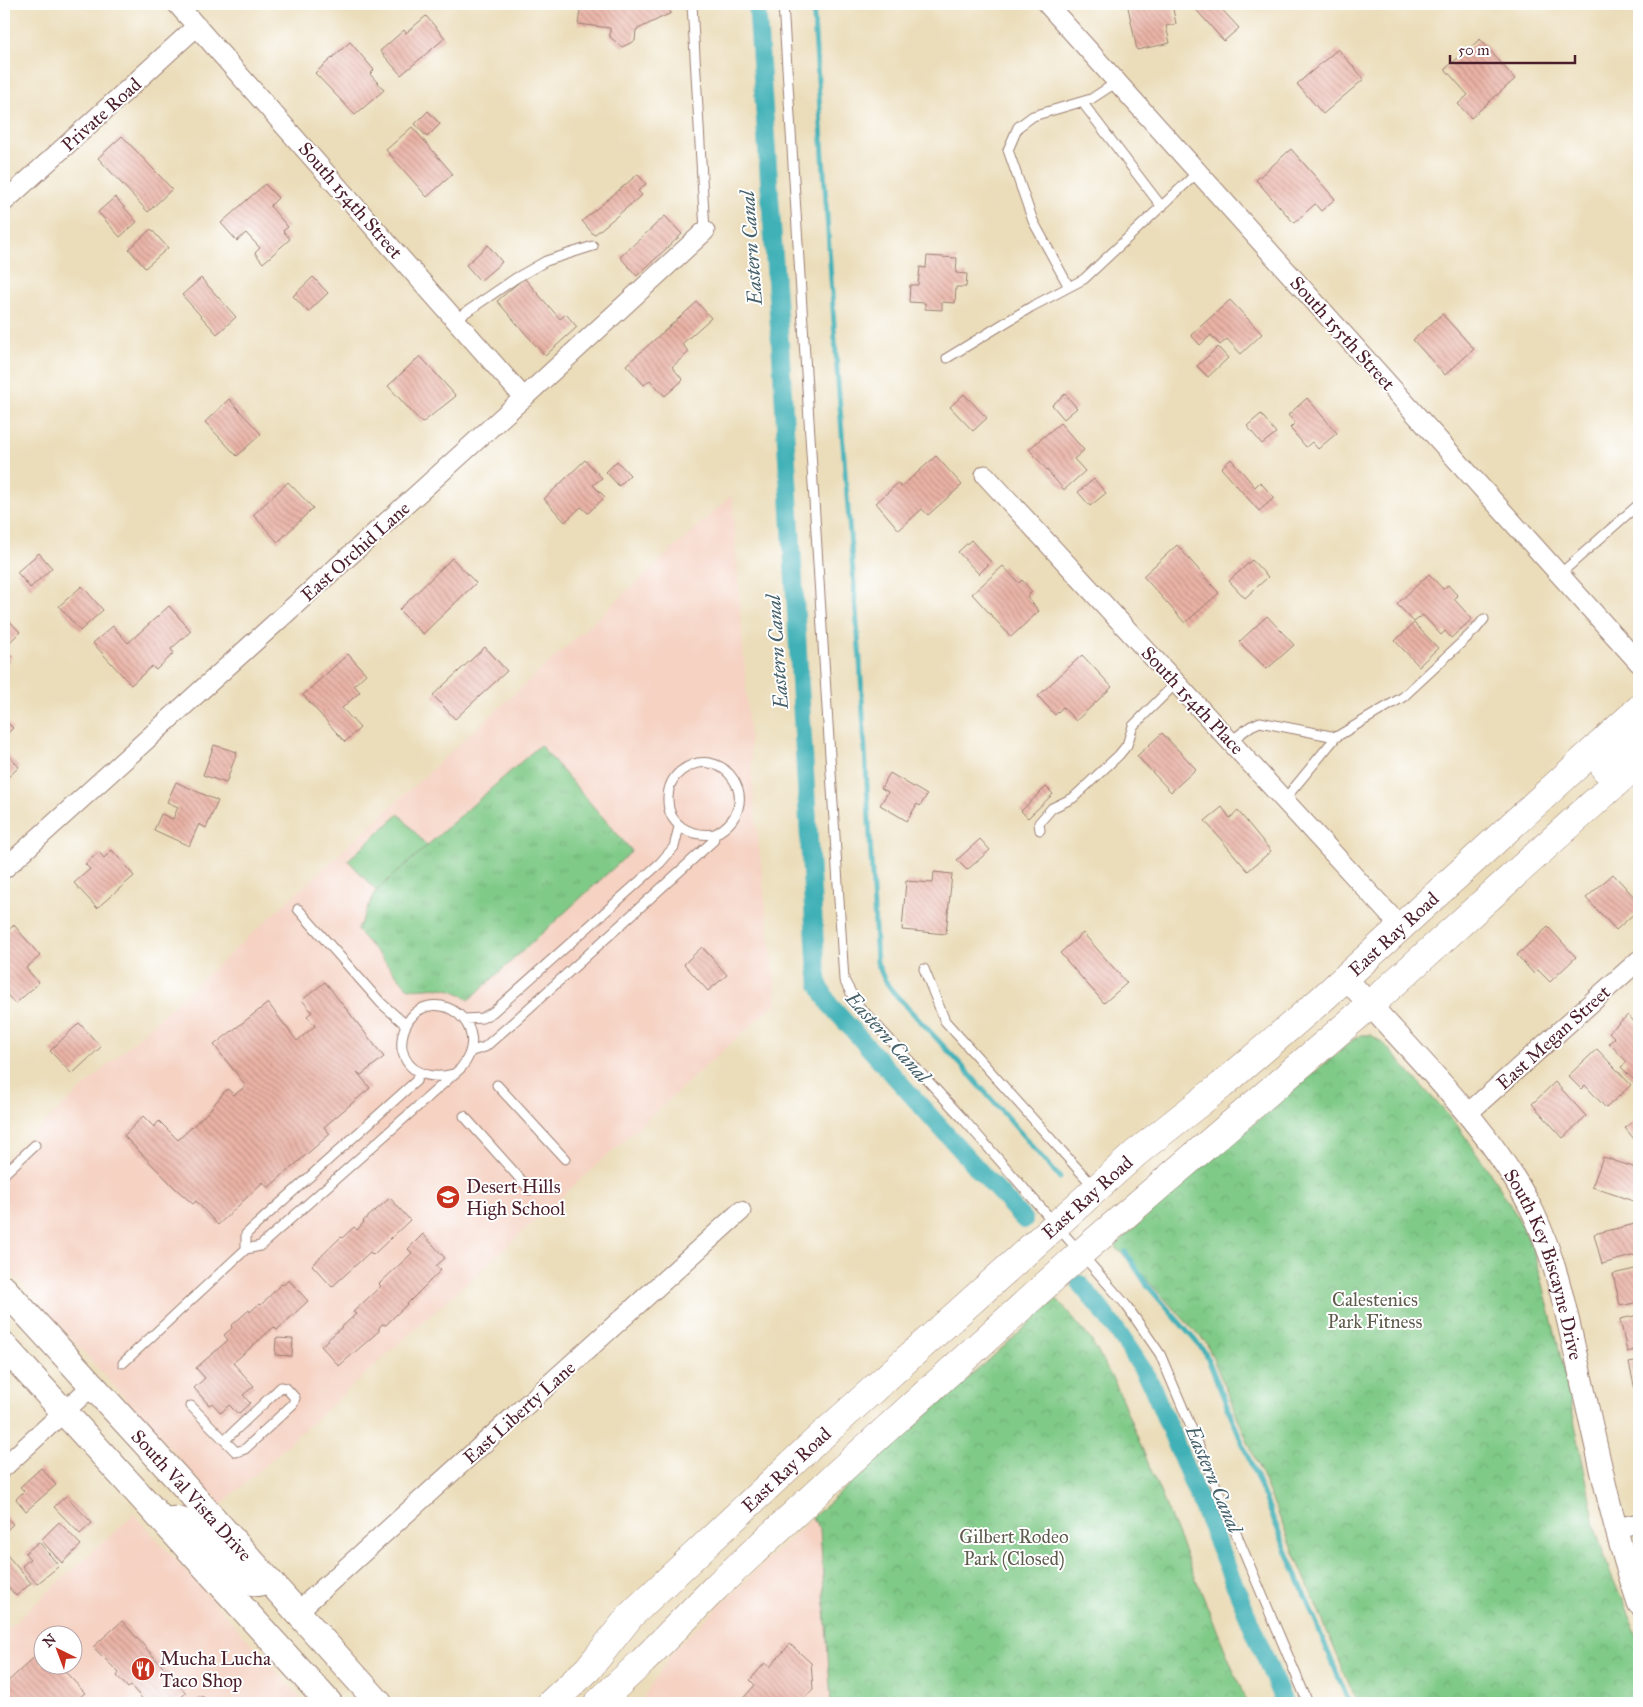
<svg xmlns="http://www.w3.org/2000/svg" width="1643" height="1707" viewBox="0 0 1643 1707" font-family="'IM FELL Great Primer',serif">
<defs>
<pattern id="grass-tufts" width="24" height="20" patternUnits="userSpaceOnUse" patternTransform="scale(1.25)"><rect width="24" height="20" fill="#7fca87"/><path d="M3 7l-1-3M5 7V3M7 7l1-3M15 17l-1-3M17 17v-4M19 17l1-3" fill="none" stroke="#6fad75"/></pattern>
<pattern id="park-crowns" width="20" height="18" patternUnits="userSpaceOnUse" patternTransform="scale(1.25)"><rect width="20" height="18" fill="#7fca87"/><path d="M2 6a3 3 0 1 1 6 0M12 15a3 3 0 1 1 6 0" fill="none" stroke="#6fad75"/></pattern>
<pattern id="building-back-hatch" width="6" height="6" patternUnits="userSpaceOnUse" patternTransform="scale(1.25)"><rect width="6" height="6" fill="#eab3a6"/><path d="M-1 5l2 2M0 0l6 6M5-1l2 2" fill="none" stroke="#c09187"/></pattern>
</defs>
<rect width="100%" height="100%" fill="#fff"/>
<filter id="ink" filterUnits="userSpaceOnUse"><feTurbulence type="fractalNoise" baseFrequency=".02" numOctaves="2"/><feDisplacementMap in="SourceGraphic" scale="10" xChannelSelector="R" yChannelSelector="G"/><feConvolveMatrix kernelMatrix="1 2 1 2 8 2 1 2 1" color-interpolation-filters="sRGB"/></filter>
<filter id="wash" filterUnits="userSpaceOnUse"><feTurbulence type="fractalNoise" baseFrequency=".0096" numOctaves="4" result="noise"/><feDisplacementMap in="SourceGraphic" scale="20" xChannelSelector="R" yChannelSelector="G"/><feGaussianBlur stdDeviation="1.12" result="paint"/><feColorMatrix in="noise" values="0 0 0 0 0 0 0 0 0 0 0 0 0 0 0 0 0 1.4 0 .05"/><feComposite in="paint" operator="in"/></filter>
<g filter="url(#wash)">
<rect width="100%" height="100%" fill="#ebddba"/>
<path fill="#f5d2c2" fill-rule="evenodd" d="M732,495L755,813L777,1002L221,1505L4,1264V1160Z
M134,1514L305,1703H4V1632ZM42,1634H72V1664H42Z
M812,1518L820,1529L831,1703H636L644,1696L677,1646Z"/>
<path fill="url(#grass-tufts)" stroke="#647459" d="M540,745L632,851L469,1000C458,990 441,986 426,988C419,988 414,990 407,987L357,930L376,891Z"/>
<path fill="url(#park-crowns)" stroke="#647459" d="M1361,1035H1371L1383,1043L1457,1125L1494,1178L1517,1216L1532,1247L1541,1276L1565,1374L1597,1534L1609,1570L1639,1639V1703H1357L1207,1344L1115,1246L1165,1199L1355,1038Z
M1057,1299L1091,1340L1116,1385L1247,1703H831L820,1529L812,1518Z"/>
<path fill="#7fca87" stroke="#647459" d="M399,814L427,846L376,891L348,860Z"/>
<g fill="none" stroke-linecap="round" stroke-linejoin="round">
<path stroke="#40b1b7" stroke-width="5" d="M813,4L837,369L860,661L877,962L884,979L894,993L965,1069L1060,1178
M1125,1252L1147,1285L1205,1352L1349,1703"/>
<path stroke="#40b1b7" stroke-width="18" d="M757,4L781,357L816,960L819,985L829,1004L1024,1220
M1080,1284C1108,1316 1130,1347 1151,1384L1284,1703"/>
</g>
<g id="blocks">
<path fill="url(#building-back-hatch)" d="M581,4H666L671,13L636,30L635,41L622,47L610,37V28L578,24Z
M1142,4H1172L1176,24L1166,26L1170,43L1137,50L1128,7Z
M1191,4H1217L1239,28L1224,41Z
M426,16L445,38L401,75L380,51L404,30L406,33Z
M1480,39L1515,79L1471,118L1458,104L1468,95L1445,69Z
M350,42L374,70L370,74L384,90L355,115L315,73Z
M1338,49L1364,79L1323,114L1297,84Z
M428,111L440,124L427,137L415,124Z
M412,127L453,174L427,197L386,150Z
M122,136L172,189L148,212L98,158Z
M1291,149L1335,199L1321,211L1315,204L1294,223L1256,180Z
M638,174L646,184L638,191L642,195L594,235L582,221Z
M265,184L278,198L270,206L288,227L283,231L290,239L263,263L255,253L260,248L246,233L237,241L221,223Z
M115,197L137,222L120,237L98,212Z
M665,216L682,234L637,276L620,257Z
M151,229L168,248L145,268L129,249Z
M488,245L502,262L480,281L466,265Z
M927,256L957,258L956,273L967,274L966,287H956L955,303L942,302V310L925,309V303L909,302L910,285H918L920,267L926,268Z
M313,277L328,293L308,312L293,296Z
M201,278L236,317L217,334L182,295Z
M524,278L560,319L566,314L577,327L545,356L497,301Z
M1230,300L1262,334L1241,354L1227,339L1220,345L1211,335L1200,345L1191,335Z
M697,302L711,318L682,344L689,352L672,367L683,380L665,396L650,380L644,385L626,365Z
M1442,314L1474,349L1445,375L1413,340Z
M1218,347L1228,358L1208,377L1197,366Z
M420,356L456,396L422,423L388,386Z
M964,394L987,418L973,431L950,407Z
M1065,394L1077,408L1064,419L1052,405Z
M1307,398L1337,433L1318,449L1312,442L1306,447L1290,428L1295,423L1288,415Z
M229,399L261,434L237,456L205,422Z
M1261,414L1276,433L1262,444L1247,426Z
M1060,423L1084,450L1074,459L1085,471L1064,490L1029,449Z
M936,456L962,485L928,515L922,509L899,530L876,503L898,483L901,487Z
M1231,459L1255,487L1260,482L1274,498L1259,511L1221,468Z
M585,460L602,478L593,485L605,497L588,513L581,507L565,522L544,499Z
M617,461L630,475L619,486L606,472Z
M1094,479L1106,493L1090,506L1078,492Z
M288,482L313,508L278,542L253,515Z
M971,540L991,562L979,574L958,552Z
M1177,545L1219,593L1185,623L1143,576Z
M39,553L52,568L30,588L17,572Z
M452,558L476,583L423,634L399,610Z
M1252,560L1268,577L1245,598L1229,581Z
M1003,566L1019,583L1022,580L1032,592L1027,597L1039,611L1011,637L972,594Z
M1429,574L1443,589L1448,585L1458,596L1454,599L1472,619L1451,638L1445,631L1441,635L1423,615L1414,622L1397,604Z
M82,586L103,610L80,631L59,606Z
M169,606L191,631L171,649L174,653L156,670L152,666L131,685L93,643L113,626L128,643Z
M4,615L20,632L4,648Z
M1267,616L1294,645L1267,669L1239,642Z
M1414,623L1438,648L1419,666L1395,641Z
M485,647L507,671L455,719L433,695Z
M4,649L12,657L4,665Z
M348,654L366,674L354,685L360,692L342,708L360,728L345,742L303,695Z
M1082,655L1112,687L1076,721L1063,707L1055,715L1038,696Z
M4,719L13,728L4,737Z
M1162,733L1196,769L1171,792L1137,756Z
M214,745L237,752L226,783L203,775Z
M4,751L19,767L4,781Z
M890,773L927,795L920,806L917,804L907,821L880,805L888,792L881,788Z
M176,782L218,801L206,828L199,824L189,846L154,830L161,814L173,819L178,807L167,802Z
M1046,787L1053,794L1028,818L1021,811Z
M1222,807L1230,818L1238,811L1271,851L1248,871L1205,821Z
M980,839L990,850L967,870L957,860Z
M112,850L134,876L97,908L74,883L90,869L85,864L99,852L104,858Z
M934,872L952,874L946,934L902,930L906,881L933,883Z
M1613,874L1639,902V909L1616,930L1586,898Z
M14,925L40,956L26,968L39,983L15,1004L4,991V934Z
M1548,927L1576,957L1550,982L1538,970L1534,974L1517,955Z
M1083,933L1127,983L1104,1003L1060,953Z
M702,947L727,975L708,991L684,964Z
M325,982L384,1057L361,1075L357,1072L370,1088L324,1127L330,1134L268,1188L263,1182L218,1225L196,1201L193,1204L175,1188L124,1136L143,1116L154,1127L159,1121L178,1140L208,1112L224,1092L228,1089L234,1095L246,1086L214,1045L268,1003L297,1041L315,1026L307,1016L312,1012L302,1000Z
M1628,1015L1639,1027V1074L1633,1079L1621,1067L1627,1062L1609,1043L1615,1038L1609,1032Z
M79,1023L101,1047L72,1074L50,1051Z
M1597,1049L1631,1085L1606,1108L1585,1085L1581,1089L1568,1076Z
M1555,1082L1586,1116L1563,1138L1532,1104Z
M1639,1116V1145L1625,1128Z
M1603,1157L1639,1169V1203L1592,1187Z
M390,1198L410,1220L373,1255L370,1252L332,1287L312,1265L341,1237L342,1238L354,1227L357,1230L364,1222L363,1221Z
M1639,1223V1254L1602,1264L1594,1234Z
M423,1234L445,1258L436,1266L441,1270L386,1325L382,1324L379,1328V1331L339,1366L321,1346L356,1314L353,1312L381,1286L379,1284L412,1253L408,1249Z
M1639,1268V1302L1620,1306L1613,1274Z
M289,1280L308,1301L277,1330L274,1327L233,1363L254,1386L243,1395L250,1403L238,1414L229,1405L221,1413L212,1403L209,1405L194,1388L205,1378L196,1368L228,1340L224,1335L232,1328L231,1326L249,1310L250,1312L259,1304L261,1305L281,1284L283,1285Z
M1639,1315V1349L1627,1352L1620,1319Z
M276,1338L293,1339L292,1356L275,1355Z
M1639,1361V1393L1636,1394L1629,1363Z
M41,1468L56,1485L26,1511L16,1499L24,1491L20,1487Z
M66,1496L92,1523L80,1534L54,1507Z
M4,1514L13,1524L4,1533Z
M59,1522L81,1545L62,1563L41,1540Z
M39,1542L59,1566L37,1584L22,1566L30,1559L25,1553Z
M7,1555L31,1583L16,1596L4,1582V1557Z
M122,1621L186,1693L174,1703H146L131,1686L128,1688L117,1676L119,1673L93,1647Z
M790,1644L811,1663L813,1689L800,1703H739L755,1685L750,1680L765,1663L770,1667Z
M42,1650V1664H58L85,1693L72,1703H4V1685Z"/>
</g>
</g>
<g filter="url(#ink)">
<use href="#blocks" fill-opacity="0" stroke="#9a7e72" stroke-width="1"/>
<g fill="none" stroke-linecap="round" stroke-linejoin="round">
<g stroke="#9a7e72" stroke-width="11">
<path id="service" d="M692,4L705,231
M783,4L844,980L857,1004L965,1121L1126,1305L1160,1354L1308,1703
M1082,102L1162,207
M1069,287L1033,221L1008,150L1018,127L1033,116L1091,99L1117,82
M456,319L516,278L546,261L593,246
M947,358L1031,307L1084,279L1198,172
M1560,574L1639,504
M1231,741L1251,726L1260,722L1336,737
M1284,800L1336,737L1403,697L1476,629L1484,619
M1040,830L1039,823L1052,808L1073,798L1119,755L1127,745L1133,726L1177,682
M298,909L381,1003L406,1025
M924,969L945,1021L1094,1187
M465,1019L482,1018L493,1012L660,863L674,847L679,827
M472,1051L485,1047L517,1019L713,841L715,834C769,805 722,739 681,771C673,777 668,787 668,798C667,825 690,837 715,834
M419,1073L416,1081L246,1234V1249L260,1246L461,1068C496,1026 436,982 409,1020C403,1029 401,1039 402,1049C407,1074 432,1080 453,1074
M497,1085L565,1159
M464,1116L530,1190
M4,1174L35,1145
M123,1363L246,1249
M191,1406L236,1452L245,1449L293,1404L295,1398L286,1388L281,1387L225,1440
M200,1701L203,1703"/>
</g>
<g stroke="#9a7e72" stroke-width="21">
<path id="minor" d="M177,4L524,398
M1047,4L1639,663
M4,202L197,26
M985,475L1400,926
M4,869L530,392L705,231
M1467,1114L1639,960
M4,1467L93,1385
M1616,1528L1639,1523
M297,1612L741,1211"/>
</g>
<g stroke="#9a7e72" stroke-width="24">
<g id="tertiary">
<path id="s1" d="M1345,977C1410,1052 1488,1122 1533,1212C1555,1258 1565,1307 1576,1356C1595,1439 1611,1524 1639,1604"/>
</g>
</g>
<g stroke="#9a7e72" stroke-width="28">
<g id="secondary">
<path id="s2" d="M4,1289L177,1478L379,1703"/>
<path d="M4,1346L329,1703"/>
<path d="M168,1521C196,1511 224,1570 247,1581C250,1582 255,1582 258,1583"/>
</g>
</g>
<g stroke="#9a7e72" stroke-width="29">
<g id="primary">
<path d="M1605,769L1639,736"/>
<path id="s3" d="M551,1703L588,1669L631,1615L817,1440L1136,1153L1222,1085L1322,999L1639,709"/>
<path d="M598,1703L643,1661L716,1587L839,1472L1081,1253L1370,1005L1639,762"/>
</g>
</g>
<use href="#service" stroke="#fff" stroke-width="9"/>
<use href="#minor" stroke="#fff" stroke-width="19"/>
<use href="#tertiary" stroke="#fff" stroke-width="22"/>
<use href="#secondary" stroke="#fff" stroke-width="26"/>
<use href="#primary" stroke="#fff" stroke-width="28"/>
</g>
</g>
<defs>
<g id="school-disc" transform="scale(1.25)"><circle r="9.5" fill="#c8321e" stroke="#fff"/><path d="M0-5L7-2L0 1L-7-2ZM-4 1L0 2.5L4 1V4Q0 6-4 4Z" fill="#fff"/></g>
<g id="restaurant-disc" transform="scale(1.25)"><circle r="9.5" fill="#c8321e" stroke="#fff"/><path d="M-5-6h1v4h1v-4h1v4h1v-4h1v5L-1.5 .5V6h-2V.5L-5-1ZM5-6V6H3V1.5H1.5Q1.5-4 5-6Z" fill="#fff"/></g>
</defs>
<g fill-rule="evenodd">
<use href="#school-disc" x="448" y="1197"/>
<use href="#restaurant-disc" x="143" y="1669"/>
</g>
<g text-anchor="middle" stroke-width="4" stroke-linejoin="round" paint-order="stroke">
<g font-size="19" fill="#4a1f2b" stroke="#fff">
<text transform="translate(101 114) rotate(-42)" y="7">Private Road</text>
<text transform="translate(351 200) rotate(49)" y="7">South 154th Street</text>
<text transform="translate(1343 333) rotate(48)" y="7">South 155th Street</text>
<text transform="translate(355 551) rotate(-42)" y="7">East Orchid Lane</text>
<text transform="translate(1193 700) rotate(47)" y="7">South 154th Place</text>
<text dy="7" stroke="none"><textPath href="#s3" startOffset="1142">East Ray Road</textPath></text>
<text transform="translate(1553 1037) rotate(-42)" y="7">East Megan Street</text>
<text dy="7" stroke="none"><textPath href="#s3" startOffset="738">East Ray Road</textPath></text>
<text dy="7" stroke="none"><textPath href="#s1" startOffset="355">South Key Biscayne Drive</textPath></text>
<text transform="translate(519 1412) rotate(-42)" y="7">East Liberty Lane</text>
<text dy="7" stroke="none"><textPath href="#s3" startOffset="332">East Ray Road</textPath></text>
<text dy="7" stroke="none"><textPath href="#s2" startOffset="279">South Val Vista Drive</textPath></text>
</g>
<g font-size="19" fill="#4a1f2b" stroke="#fff" text-anchor="start">
<text x="466" y="1193">Desert Hills<tspan x="466" dy="22">High School</tspan></text>
<text x="160" y="1665">Mucha Lucha<tspan x="160" dy="22">Taco Shop</tspan></text>
</g>
<g font-size="19" fill="#5d5b4b" stroke="#fff">
<text x="1375" y="1306">Calestenics<tspan x="1375" dy="22">Park Fitness</tspan></text>
<text x="1014" y="1543">Gilbert Rodeo<tspan x="1014" dy="22">Park (Closed)</tspan></text>
</g>
<g font-size="20" font-style="italic" fill="#46616a" stroke="#fff">
<text transform="translate(751 248) rotate(-94)" y="7">Eastern Canal</text>
<text transform="translate(777 652) rotate(-94)" y="7">Eastern Canal</text>
<text transform="translate(888 1037) rotate(48)" y="7">Eastern Canal</text>
<text transform="translate(1214 1479) rotate(67)" y="7">Eastern Canal</text>
</g>
</g>
<rect width="1643" height="1707" fill="none" stroke="#fff" stroke-width="20"/>
<g transform="translate(58 1650) rotate(318)"><circle r="24" fill="#ffffff" stroke="#b7a5aa"/>
<path d="M0-4L9 19L0 12L-9 19Z" fill="#c8321e"/>
<text y="-8" font-size="14" font-weight="bold" text-anchor="middle" fill="#4a1f2b">N</text>
</g>
<path d="M1450 55v8h125v-8" fill="none" stroke="#4a1f2b" stroke-width="2.5"/>
<text x="1458" y="55" font-size="15" fill="#4a1f2b" stroke="#ffffff" stroke-width="4" paint-order="stroke">50 m</text>
</svg>
